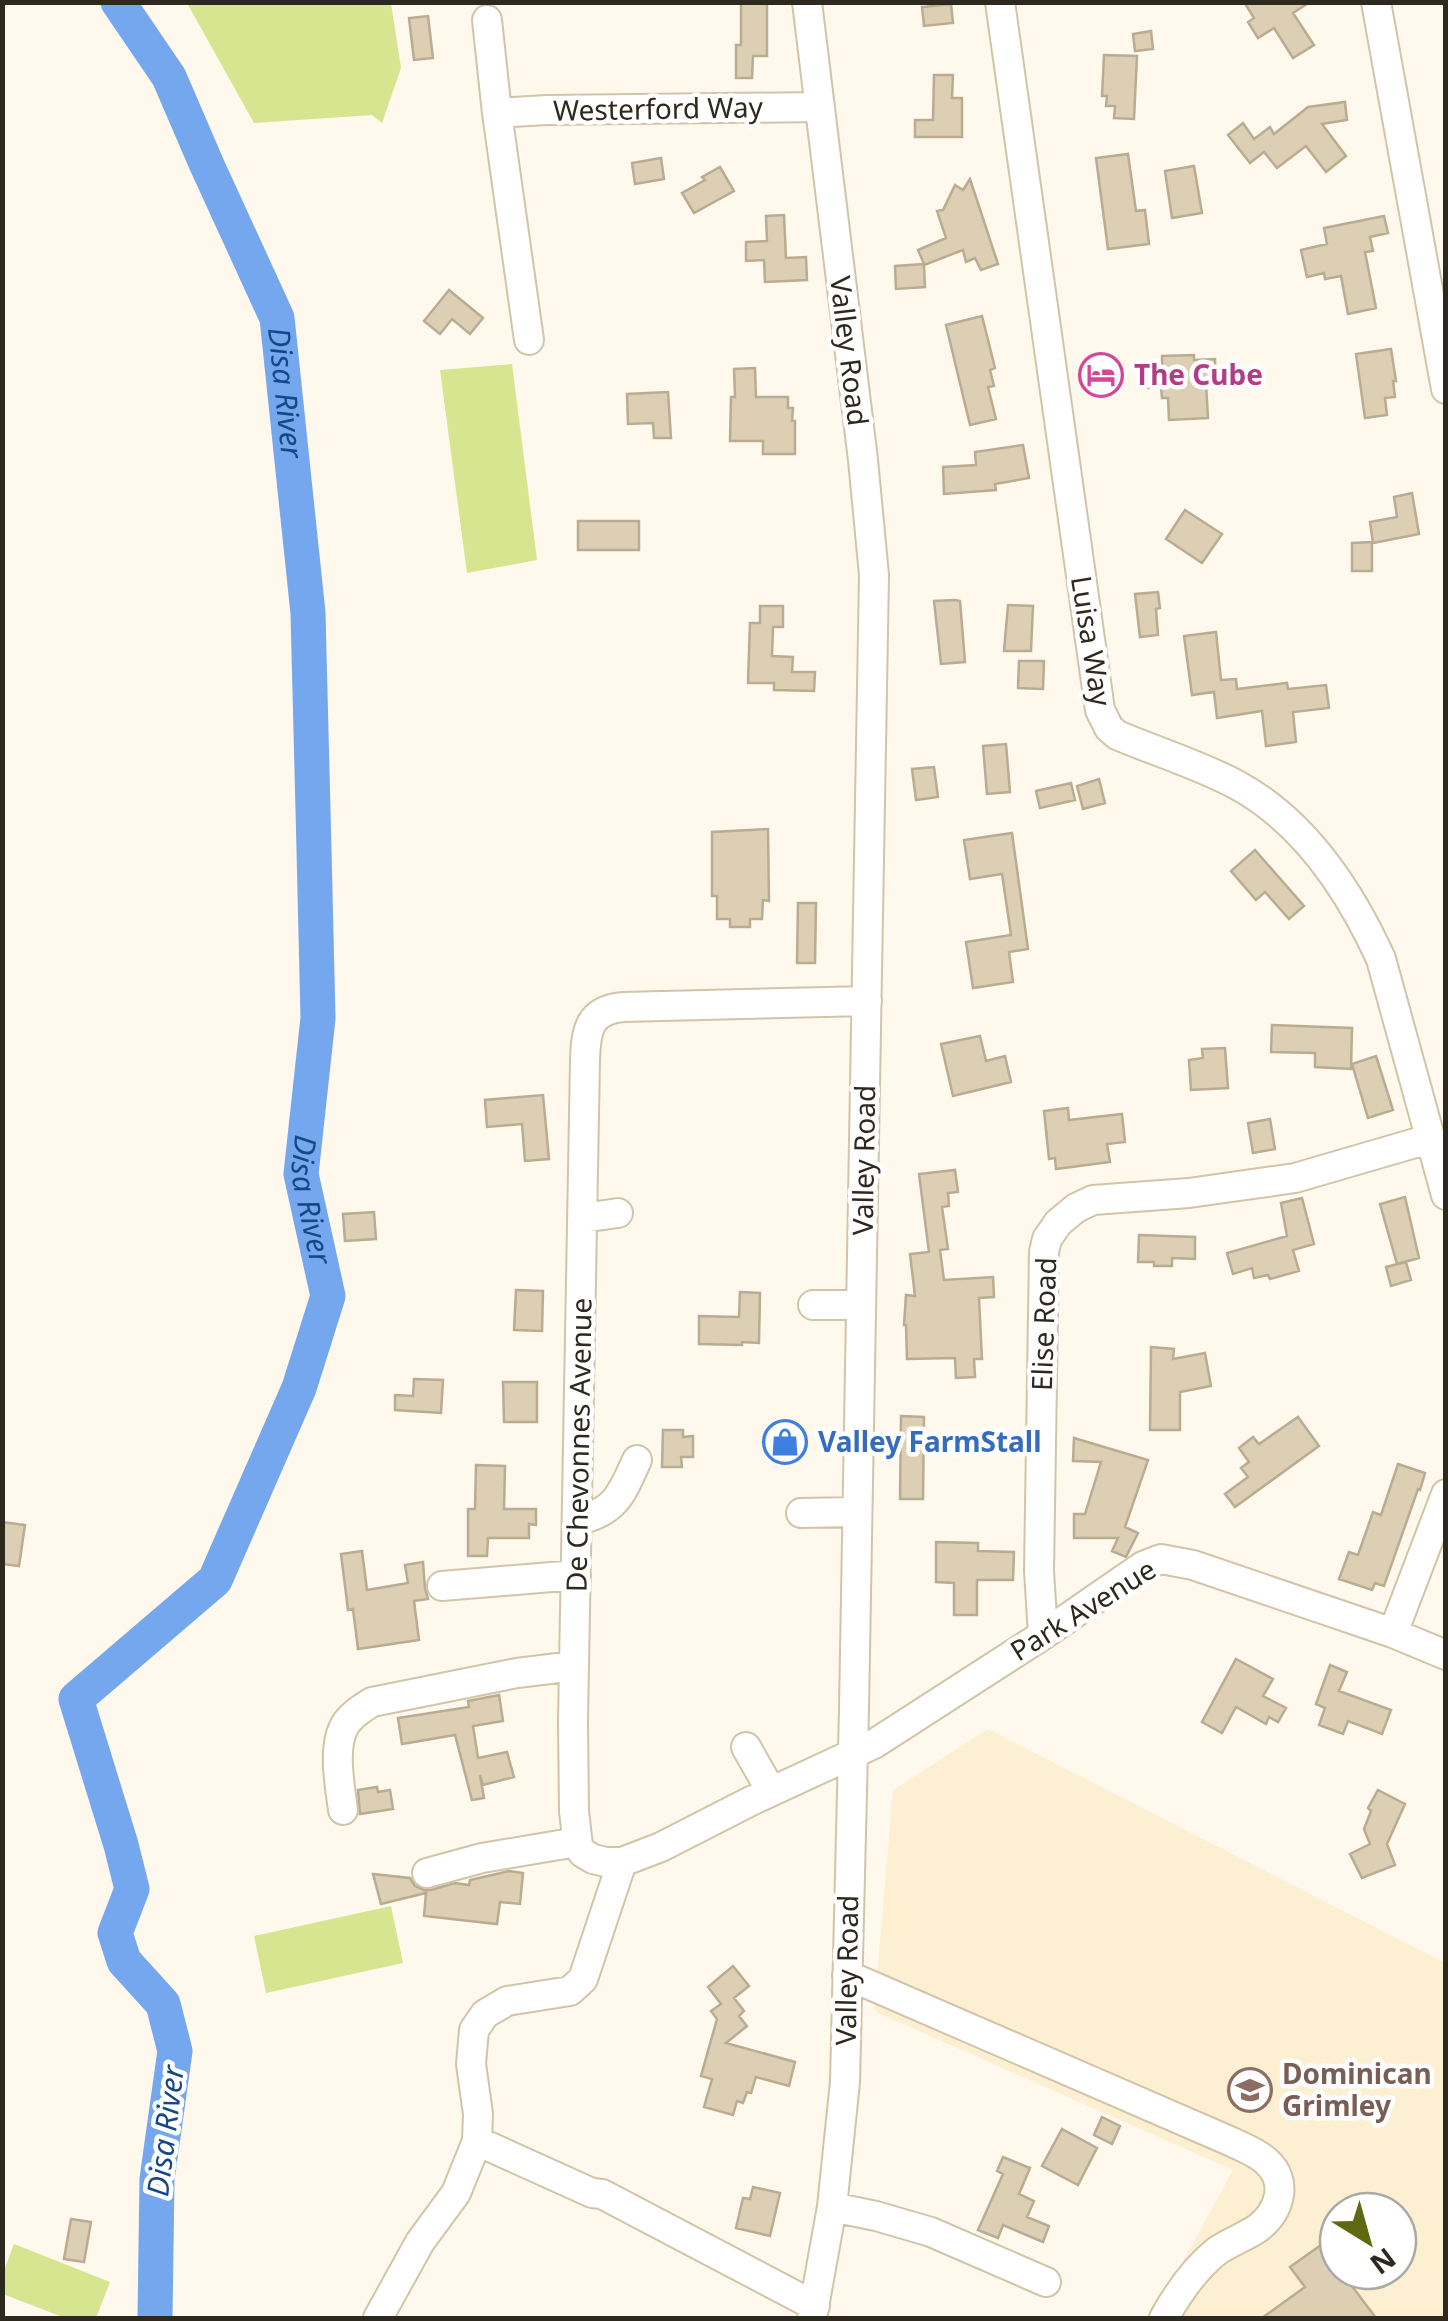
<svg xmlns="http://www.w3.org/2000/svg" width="1448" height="2321" viewBox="0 0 1448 2321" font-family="'Noto Sans',sans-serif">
<rect width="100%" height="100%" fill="#fef8ed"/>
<path fill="#fdefd2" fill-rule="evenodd" d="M988,1729L1445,1963V2318H1152L1233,2170L874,2011L893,1790ZM1338,2211H1398V2271H1338Z"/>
<path fill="#d8e590" d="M187,3H391L401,68L382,123L372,115L254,123Z
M512,364L537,560L467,573L440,370Z
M391,1906L403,1963L266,1993L254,1936Z
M14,2244L110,2282L96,2318H65L3,2294V2273Z"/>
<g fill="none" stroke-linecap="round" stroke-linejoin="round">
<path stroke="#74a7ee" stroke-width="35" id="s1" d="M118,2L169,77L206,163L277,318L308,613L314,850L318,1018L301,1174L328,1296L299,1388L215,1580L76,1699L121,1845L132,1889L115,1933L124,1961L163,2004L175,2051L157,2179L155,2318"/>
</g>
<path fill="#ddcfb3" stroke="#baac91" stroke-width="2.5" d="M1244,2H1310L1293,13L1314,45L1293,58L1274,28L1258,38L1248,22L1254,18Z
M741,3H767V56H753L752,78H736V45H741Z
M951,4L953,23L924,26L922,7Z
M428,16L433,58L414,60L409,18Z
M1151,31L1153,49L1135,51L1133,34Z
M1104,55L1137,56L1134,119L1114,118L1115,106H1106L1107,96H1102Z
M934,75H953L952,98H962V137H915V120H933Z
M1345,102L1347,120L1322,124L1346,156L1326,172L1306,146L1277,168L1264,152L1250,163L1228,135L1243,123L1254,139L1270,127L1274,134L1308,107Z
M1128,154L1136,211L1145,210L1149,244L1108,249L1096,158Z
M661,158L664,179L635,184L632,163Z
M1194,166L1202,213L1172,218L1165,171Z
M720,167L734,191L694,213L682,193L705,180L702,177Z
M970,179L998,264L981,270L975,258L966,262L963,250L924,265L925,287L896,289L895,266L924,264L918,250L946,238L937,211L943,210L955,185L963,190Z
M784,215L786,258L806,257L807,280L765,282L764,260L746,261V242L767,241L766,216Z
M1384,216L1388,233L1370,237L1373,251L1365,252L1376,308L1348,314L1341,276L1325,279L1324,273L1307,277L1301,250L1327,244L1324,228Z
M449,290L483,318L470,334L452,319L440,334L424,321Z
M982,316L995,368L990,370L994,386L988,387L996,419L970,425L946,325Z
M1391,349L1396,381H1393L1395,397L1385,398L1387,415L1365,418L1356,354Z
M1194,355V360L1215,359L1216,382L1206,383L1208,418L1169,420L1168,398H1162L1161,387L1148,388L1147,367L1162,366V356Z
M755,368L756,397H788V408H793L792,421H795V454H763V441H730L731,397H735L734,369Z
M668,392L671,438H654L653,423L628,424L627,394Z
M1023,445L1029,478L995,484L996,490L944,494L943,467L976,465L975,452Z
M1412,493L1419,534L1373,543L1370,522L1397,517L1394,497Z
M1185,510L1222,534L1202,563L1166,539Z
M578,521H639V550H578Z
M1372,542V571H1352V543Z
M1158,592L1160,608L1156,609L1158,635L1140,637L1135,594Z
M955,600L960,601L965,662L941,664L934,601Z
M1008,605L1033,606L1031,651H1004Z
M760,606H783V627H773L772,656L793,657L792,672H815L814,691L774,690V683H748L750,623H760Z
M1216,632L1221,680L1236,679L1237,689L1287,683L1288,689L1326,685L1329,708L1293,712L1296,742L1266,746L1262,711L1217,718L1214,692L1192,695L1184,636Z
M1019,661H1044L1043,689L1018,688Z
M1006,744L1010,792L987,794L983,746Z
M934,767L938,797L916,800L912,769Z
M1099,779L1105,803L1083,809L1077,786Z
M1071,783L1075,800L1040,808L1036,791Z
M768,829L769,901L763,900L762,919H750V927H730V919H717V896H712V832Z
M1012,833L1028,949L1009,952L1013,982L973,988L966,942L1011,935L1002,874L970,879L964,840Z
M1255,850L1304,906L1289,919L1265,892L1256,900L1231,871Z
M798,903H816L815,963H797Z
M1272,1025L1352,1028L1351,1069L1315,1067V1053L1271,1052Z
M980,1036L986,1061L1005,1056L1011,1082L953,1096L941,1044Z
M1225,1048L1228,1088L1191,1090L1189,1060L1203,1058L1202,1049Z
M1376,1056L1393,1110L1368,1118L1352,1064Z
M543,1095L549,1159L525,1161L522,1124L487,1127L485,1100Z
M1068,1108L1069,1120L1122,1114L1125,1142L1107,1144L1110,1162L1056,1169L1055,1158L1049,1159L1044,1111Z
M1270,1119L1275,1149L1253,1153L1248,1123Z
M955,1170L958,1192L948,1193L949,1206L942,1207L948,1249L940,1250L944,1280L993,1277L994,1297L979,1298L982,1359H974L975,1377L956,1378L955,1358L907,1359L906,1325H904L906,1295L915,1296L910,1254L929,1252L919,1174Z
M1405,1197L1419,1258L1397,1264L1380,1204Z
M1302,1198L1314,1244L1293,1250L1299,1271L1270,1279L1268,1275L1254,1278L1252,1268L1233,1274L1227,1253L1287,1236L1281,1203Z
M374,1212L376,1239L345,1241L343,1214Z
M1139,1235L1195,1237V1259L1172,1258V1266H1154V1262H1138Z
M1406,1262L1411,1280L1391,1286L1386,1267Z
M516,1290L543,1291L542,1331L514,1330Z
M740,1292L760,1293L759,1343L742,1342V1345L699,1344V1316L739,1317Z
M1151,1347L1174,1349L1173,1359L1205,1353L1211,1386L1180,1392V1430H1150Z
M414,1379L443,1380L441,1413L395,1410V1395L413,1396Z
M503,1382H537V1422H504Z
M901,1416L924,1417L923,1499H900Z
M1298,1417L1319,1446L1235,1507L1225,1494L1248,1477L1241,1468L1249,1462L1239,1448L1253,1437L1259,1444Z
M797,1427L798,1456L773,1457L772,1428Z
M663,1430H683V1437L693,1436V1457H681L682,1467H662Z
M1074,1438L1148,1460L1125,1527L1138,1533L1126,1557L1112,1551L1118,1538H1074V1514H1085L1101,1462L1073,1461Z
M1398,1464L1425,1473L1420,1490L1418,1489L1384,1586L1375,1583L1372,1590L1339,1579L1349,1552L1358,1555L1373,1512L1381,1515Z
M476,1465L505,1466L504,1509H536V1525L529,1524V1538H488L487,1556H468V1509H475Z
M2,1522L25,1525L19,1566L2,1564Z
M936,1542L978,1543V1551L1014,1552L1013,1580H977V1615H954V1583L936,1582Z
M362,1551L367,1590L408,1583L405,1565L423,1562L425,1588L428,1599L414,1601L419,1640L358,1649L353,1609L348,1610L341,1554Z
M1236,1659L1273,1679L1263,1696L1286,1708L1278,1722L1269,1717L1266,1724L1236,1707L1222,1733L1202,1722Z
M1330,1665L1347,1672L1339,1691L1391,1710L1382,1734L1348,1721L1343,1734L1319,1725L1325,1708L1316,1704Z
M499,1695L503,1721L473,1726L478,1758L507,1752L514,1777L483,1785L480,1775L484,1798L472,1800L455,1735L402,1744L398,1718L469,1707L468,1701Z
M377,1787L378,1792L390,1790L393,1809L360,1814L358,1790Z
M1378,1790L1405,1804L1387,1844L1395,1865L1362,1878L1350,1854L1370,1844L1364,1829L1371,1811L1368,1808Z
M509,1871L523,1873L520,1904L500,1902L497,1924L424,1916L426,1893L381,1904L373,1874L410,1878L415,1886L424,1890H431L455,1883L469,1885L470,1880Z
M733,1966L749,1986L734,1998L744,2011L739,2016L747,2026L726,2043L795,2062L789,2086L756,2077L751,2093L747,2092L743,2103L737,2101L733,2115L704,2107L712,2079L701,2076L717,2019L711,2011L721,2004L708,1987Z
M1102,2117L1120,2126L1112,2144L1094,2135Z
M1062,2129L1097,2148L1078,2185L1042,2166Z
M1003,2157L1030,2168L1019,2194L1034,2201L1027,2217L1049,2226L1043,2242L1003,2225L998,2238L978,2230L1003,2174L997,2171Z
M753,2187L780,2193L770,2236L736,2228L743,2198L750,2199Z
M71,2219L91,2222L84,2262L64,2259Z
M1321,2245L1376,2318H1262L1305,2287L1290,2267Z"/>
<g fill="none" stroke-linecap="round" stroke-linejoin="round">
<g stroke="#d2c4a8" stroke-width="32">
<path id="minor" d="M807,2L863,460L874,575L854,1709L845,2082L832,2207L812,2318
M1000,2L1100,710L1109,728L1117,735C1157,752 1200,765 1237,785C1305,822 1350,891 1381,959L1446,1195
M1376,2L1446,389
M487,20L497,113L529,340
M497,113L547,110L820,107
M867,1001L623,1007C589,1010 586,1030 585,1060L573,1721L574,1811L578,1846L583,1853L593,1859L606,1862H622L661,1847L751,1801L874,1744L1043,1635L1143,1566L1161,1559L1193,1565L1393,1633L1446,1655
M583,1218L618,1213
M813,1305H860
M801,1513L856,1512
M578,1520C616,1512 622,1493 637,1460
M442,1586L576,1575
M1393,1633L1446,1494
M1043,1635L1039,1571L1044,1252L1047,1239L1058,1223L1076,1208L1093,1200L1189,1193L1295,1178L1429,1139
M746,1747L771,1791
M343,1810C340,1787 333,1750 343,1729C348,1717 361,1709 372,1702L517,1673L574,1666
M427,1873L482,1858L577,1842
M847,1975L1232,2142C1244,2148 1256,2152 1266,2161C1289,2181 1280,2211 1258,2228C1245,2237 1230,2242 1217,2251C1194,2269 1178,2293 1164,2318
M477,2141L592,2193L602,2194L815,2306
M832,2207L876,2216L931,2232L1046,2282
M378,2318L420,2242L456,2193L477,2141L478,2114L471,2064L474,2030L485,2014L507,2001L570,1991L583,1979L622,1862"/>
</g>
<use href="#minor" stroke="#fff" stroke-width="28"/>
</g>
<defs>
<g id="hotel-ring" transform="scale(2.25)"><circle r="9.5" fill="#fff" stroke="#d1479c" stroke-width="1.5"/><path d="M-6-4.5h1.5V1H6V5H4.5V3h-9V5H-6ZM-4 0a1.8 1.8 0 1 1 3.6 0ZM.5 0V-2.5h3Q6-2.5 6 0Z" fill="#d1479c"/></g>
<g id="shop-ring" transform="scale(2.25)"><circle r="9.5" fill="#fff" stroke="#3f7fe0" stroke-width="1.5"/><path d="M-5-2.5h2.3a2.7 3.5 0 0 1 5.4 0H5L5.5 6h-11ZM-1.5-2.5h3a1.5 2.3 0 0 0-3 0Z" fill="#3f7fe0"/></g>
<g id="school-ring" transform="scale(2.25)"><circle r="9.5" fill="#fff" stroke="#8d6e63" stroke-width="1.5"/><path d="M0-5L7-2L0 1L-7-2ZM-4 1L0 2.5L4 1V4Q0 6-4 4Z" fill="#8d6e63"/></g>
</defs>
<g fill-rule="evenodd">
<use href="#hotel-ring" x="1101" y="375"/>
<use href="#shop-ring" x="785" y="1442"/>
<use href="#school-ring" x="1250" y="2090"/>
</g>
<g text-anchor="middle" stroke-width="9" stroke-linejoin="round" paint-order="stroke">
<g font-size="28" fill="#2e291e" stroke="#fff">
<text transform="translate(658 109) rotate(-1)" y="10">Westerford Way</text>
<text transform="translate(849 351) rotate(83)" y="10">Valley Road</text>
<text transform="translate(1091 641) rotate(81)" y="10">Luisa Way</text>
<text transform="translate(864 1160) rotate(-89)" y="10">Valley Road</text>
<text transform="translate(1044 1324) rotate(-88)" y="10">Elise Road</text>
<text transform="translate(579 1445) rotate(-89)" y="10">De Chevonnes Avenue</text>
<text transform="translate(1083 1610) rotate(-32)" y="10">Park Avenue</text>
<text transform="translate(847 1970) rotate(-89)" y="10">Valley Road</text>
</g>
<g font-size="28" font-weight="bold" fill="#b23c85" stroke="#fff" text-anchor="start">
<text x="1134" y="385">The Cube</text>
</g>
<g font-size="28" font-weight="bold" fill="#366cbe" stroke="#fff" text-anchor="start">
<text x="818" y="1452">Valley FarmStall</text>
</g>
<g font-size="28" font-weight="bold" fill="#785e54" stroke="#fff" text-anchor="start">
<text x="1282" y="2084">Dominican<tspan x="1282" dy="32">Grimley</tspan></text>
</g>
<g font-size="30" font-style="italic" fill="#164887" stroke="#fff">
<text dy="10" stroke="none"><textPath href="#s1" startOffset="430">Disa River</textPath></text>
<text dy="10" stroke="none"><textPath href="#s1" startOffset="1240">Disa River</textPath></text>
<text transform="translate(166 2131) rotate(-83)" y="10">Disa River</text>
</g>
</g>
<rect width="1448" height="2321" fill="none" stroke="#2e291e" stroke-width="10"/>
<g transform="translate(1368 2241) rotate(143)"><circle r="48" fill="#ffffff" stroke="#aba9a5" stroke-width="2.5"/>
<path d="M0-8L18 38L0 25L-18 38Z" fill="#5f6a10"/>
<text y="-15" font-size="28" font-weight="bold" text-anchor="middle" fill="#2e291e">N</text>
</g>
</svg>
